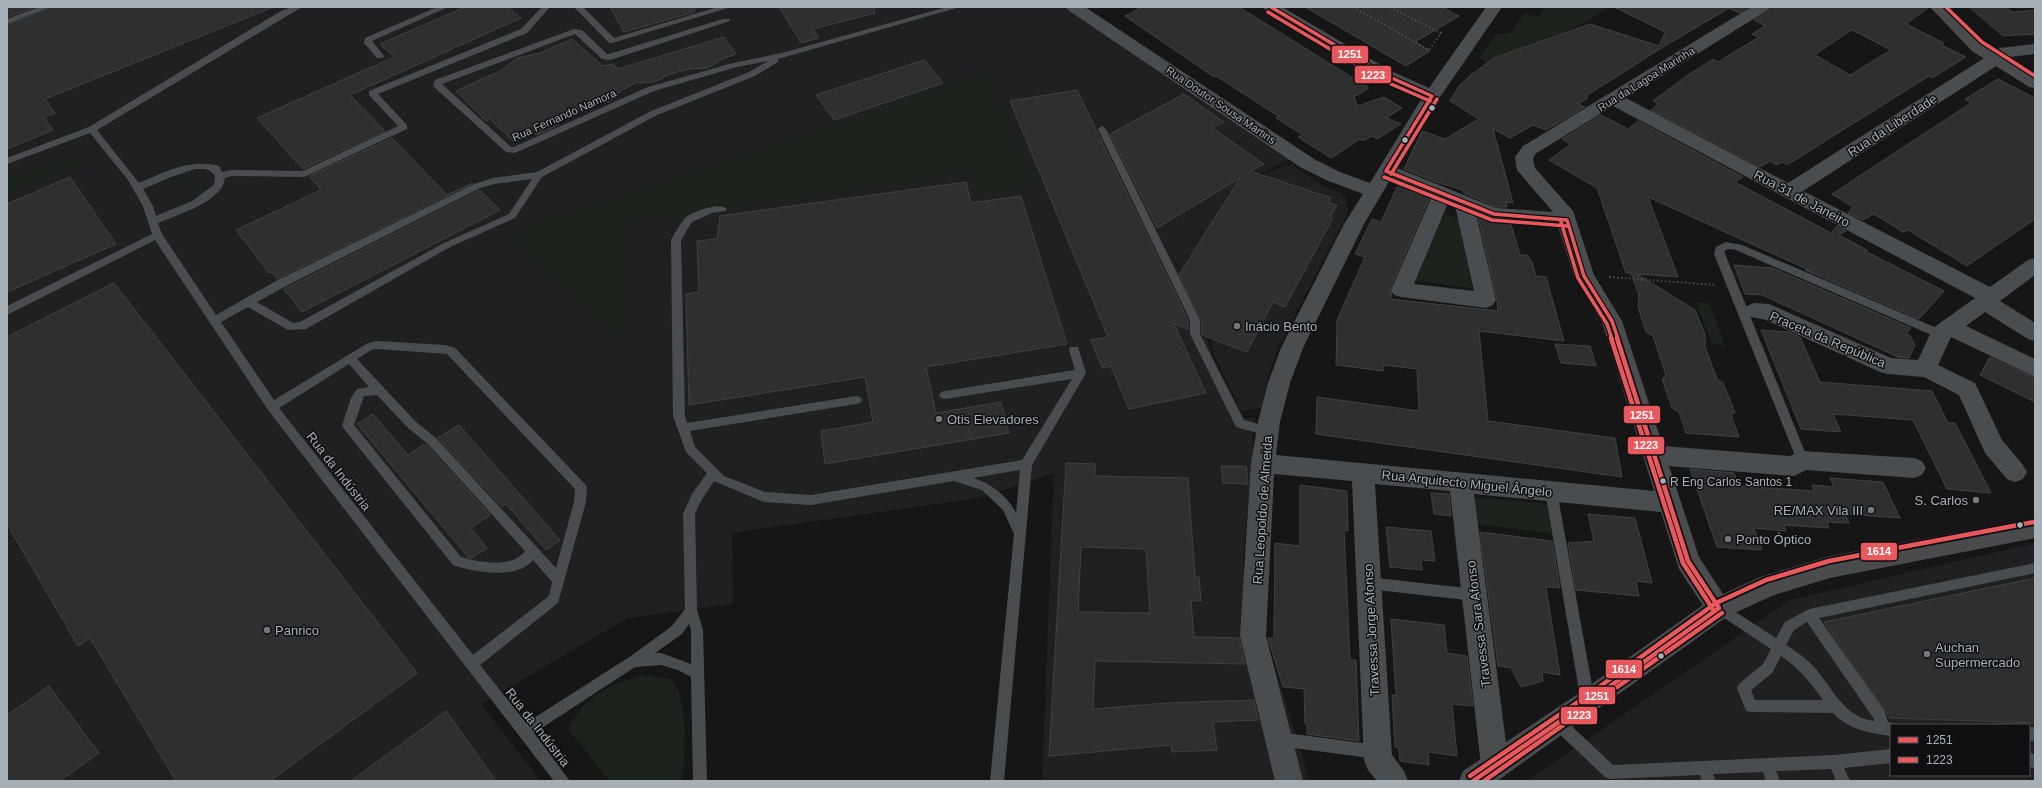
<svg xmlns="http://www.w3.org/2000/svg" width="2042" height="788" viewBox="0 0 2042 788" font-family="Arial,sans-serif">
<rect width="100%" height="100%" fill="#161616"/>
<path fill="#202022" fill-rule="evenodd" d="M7,7H1080L1293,158L1242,182L1291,164L1322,185L1342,194L1347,200L1348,213L1277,349L1268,378L1263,408L1241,411L1212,351V338L1197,301L1166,244L1200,314L1230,418H1255L1243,565L1310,781H1042L1054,473L979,498L732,533L733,604L628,618L481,704L541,781H7Z
M2035,543V781H1527L1790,600ZM1891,725H2029V775H1891Z"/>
<path fill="#1c231c" d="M1540,7H1609C1576,32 1536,43 1498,56L1488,63L1479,58L1496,34L1510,33L1524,13L1538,17L1544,9Z
M987,72L1038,186L982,194L969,171L621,224L623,342L510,239L534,223L620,197Z
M80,155L88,161L7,195V178Z
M189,177L197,178L202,182L199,188L191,193L179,180Z
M1447,215L1455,217L1458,220L1472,288L1416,281L1442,218Z
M1696,302L1709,303L1725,346L1712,344Z
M1473,497L1547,504L1552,533L1477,524Z
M641,675L671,679C673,683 677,688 679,692C686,709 686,764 681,781H610L568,729C586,694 605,688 641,675Z"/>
<path fill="#2f2f30" stroke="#3e4142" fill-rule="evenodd" d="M7,7H35L7,17Z
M51,7H271V8L45,99L55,113L44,117L53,130L7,149V25Z
M465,7H507L521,18L350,95L385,131L303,169L257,118L394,57L380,44Z
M610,7H694L695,12L624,32Z
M779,7H874L875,13L813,29L819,38L801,43Z
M1142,7H1239L1369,88L1354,97L1358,106L1384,97L1402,108L1386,118L1401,124L1377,139L1372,136L1363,141L1360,139L1331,158L1298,137L1303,135L1276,118L1278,116L1216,76L1214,77L1125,16Z
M1305,7H1442L1459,16L1415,42L1430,51L1406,66Z
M1614,7H1748L1739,13L1729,8L1663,47L1586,96L1588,98L1578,104L1585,107L1546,130L1533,125L1510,138L1493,129L1513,203L1506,202L1507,207H1496L1464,193L1463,190L1436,182L1404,169L1422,131L1445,139L1479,119L1450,101L1459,86L1471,75L1494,58L1590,24L1659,46L1665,32Z
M1771,7H1929L1906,24L1944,43L1941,45L1966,57L1932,78L1929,76L1787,165L1782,162L1777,165L1770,161L1760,167L1651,110L1658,104L1653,101L1685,77L1713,59L1718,62L1759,37L1752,34L1765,26L1754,20L1769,11ZM1851,30L1854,31L1891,50L1850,75L1815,55Z
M1969,7H2006L2012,12L2035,10V34L2003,36Z
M724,37L736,54L722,59L708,68L689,69L671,74L654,82L635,83L622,90L610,101L591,105L562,119L555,127L540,134H529L514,142L490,119L486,121L456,91L502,70L517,58L540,53L572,39L603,66L613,64L618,69Z
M924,60L943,83L834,120L816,95Z
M1998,79L2035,98V219L1967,266L1908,230L1903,232L1874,214L1863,220L1848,213L1853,207L1832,194L1971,103L1965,99Z
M1077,90L1188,320V329L1174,324L1206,393L1129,409L1111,366L1102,368L1091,340L1108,337L1010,101Z
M1184,94L1224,122L1212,128L1264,164L1250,171L1331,198L1328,202L1337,205L1330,217L1333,218L1285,307L1273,302L1247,352L1202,335L1201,319L1179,275L1240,178L1157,228L1110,134Z
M1601,115L1628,129L1638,121L1743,177L1735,182L1831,233L1837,226L1846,231L1839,235L1867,250L1865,251L1944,291L1919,319L1805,270L1811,271L1648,197L1678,277L1637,274L1695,310L1705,334V347L1717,379L1723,383L1735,412L1731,415L1739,437L1686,433L1679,412L1672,408L1662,379L1666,375L1653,336L1646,332L1638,307L1639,295L1631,273H1626L1597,188L1549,160L1571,144L1562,139Z
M392,138L447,195L473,183L277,279L271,272L269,273L236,230L321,190L309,176Z
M70,177L116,244L7,292V204Z
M966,182L971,203L1021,196L1067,344L926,367L936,413L1001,402L1009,433L825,464L821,431L873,422L865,377L689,405L686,294L699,292L697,241L717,239L720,216Z
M1398,185L1430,197L1390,289L1392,295L1390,299L1498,311L1497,300L1478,216L1494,222L1511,224L1520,255H1527L1532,262L1536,276L1546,277L1564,341L1479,331L1488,421L1615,438L1622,477L1316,434L1317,397L1419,411L1417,369L1383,365V371L1336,365L1337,320L1365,257L1355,254L1372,219L1381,222Z
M480,190L500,210L302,312L284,289Z
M1734,265L1773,268L1911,328L1906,334L1910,336L1915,345L1909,358L1898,357L1762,295L1745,294Z
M114,283L417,673L270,781H176L90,638L78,646L7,524V337Z
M1761,330L1789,332L1800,337L1820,382L1932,391L1948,423H1955L1991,493L1947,489L1913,420L1833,414L1841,432L1801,429Z
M1555,344L1590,346L1596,366L1561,363Z
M1990,357L2035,378V402L1980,375Z
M373,414L408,455L423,445H427L490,515L471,528L487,548L472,558L468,557L357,424Z
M459,425L560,540L546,550L506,504L502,507L438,438Z
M1066,463L1095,464V476L1188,478L1195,577H1199L1201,601H1191L1194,637L1239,638L1245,664L1095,661L1093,709L1166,703L1254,700L1258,720L1213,722L1217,750L1172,752L1171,745L1049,756ZM1081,547L1146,549L1150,613L1078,612Z
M1221,466H1246L1248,484L1223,483Z
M1690,469L1734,473L1739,486L1814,491L1812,485L1834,487L1830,478L1883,482L1900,518L1845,514L1849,523L1827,522L1829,528L1784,525L1786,531L1754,528L1762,550L1717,547Z
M1300,485L1347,491L1348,531L1344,530L1350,660H1356L1359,741L1307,734V724H1305L1304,689L1283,687L1268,638H1274L1275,543L1300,546Z
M1431,493L1449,494L1451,516L1434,514Z
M1588,514L1635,518L1652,583L1636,581L1639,596L1576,590L1568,543L1594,541Z
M1386,527L1431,531L1435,561L1421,560L1422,570L1390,567Z
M1480,532L1552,541L1560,588L1546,587L1560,675L1542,672L1543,681L1521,687L1511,668L1498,666Z
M2035,578V723L1890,718L1824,622Z
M1391,619L1444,625L1447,653L1467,656L1473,706L1452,704L1457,756L1428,752L1429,765L1400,761L1399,748L1395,747L1392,695L1396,696Z
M49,686L99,753L60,781H7V715Z
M446,711L496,781H351Z"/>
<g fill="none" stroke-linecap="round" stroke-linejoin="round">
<path stroke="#4c4d51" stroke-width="2" stroke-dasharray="1.5 2.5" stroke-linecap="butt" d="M1353,7L1429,50L1441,33L1389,7
M1609,277L1715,285"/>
<path fill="#4a4d4f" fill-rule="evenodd" d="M39,7H50L7,24V19Z
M291,7H302L97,130L139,183C164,172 191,158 219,166L222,172L231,170L303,171L398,126L369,95V91L521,29L542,7H550L527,33L378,94L407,125V129L304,177L231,176L225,178C223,202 176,215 158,223L162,234L216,315L276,281L474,184L493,178L537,172L651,111L749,72L768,61L737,67L654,91L515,153L506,152L434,87L433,85L435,80L574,29L582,30L607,54H609L723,19H729L730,21L610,60L602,59L575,34L442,84L511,147H514L648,87L733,63L782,53L947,7H960L778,59V62L755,76L657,115L542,177L515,218L450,247L306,329L288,330L248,307L221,322L274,400L368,343L377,341L445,345L455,348L585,484L587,487L586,502L558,603L480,665L526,723L631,656L672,626L685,609L683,514L692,494L707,473L686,452L673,416L671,240C675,233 680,224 685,218C692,212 720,201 727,209L725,211L712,213L692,222L681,240L685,416L687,423L856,396L860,397L862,400L860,403L856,404L690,431L695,447L724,476L765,492L811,495L1022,460L1072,379L945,399L941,398L939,395L941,392L945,391L1075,370L1069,350L1070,347H1078L1086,373L1032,465L1004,781H990L1014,534L1003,510L982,490L954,481L811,505L764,502L714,481L701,501L695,514L697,610L703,630L707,781H693L691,677L678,670L661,665L635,667L534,733L570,781H554L268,410L155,240L7,315V306L152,234L143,206L128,180L90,133L7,164V158L89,127L281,11ZM195,169C204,169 210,168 215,176L214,185L192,201L156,216L153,206L143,189L171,177ZM532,179L509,214L444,243L300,322L293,323L257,302L284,287L480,188L494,184ZM377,349L447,354L575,489L574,502L556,568L436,438L416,422L357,359L371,350ZM349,364L369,387L357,389L351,398L342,426L344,429L453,565C473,572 518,580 533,560L552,582L549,596L473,655L279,408ZM377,395L408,428L428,444L525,551C512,569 479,562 461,557L354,425L364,396ZM1020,470L1016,513C1007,495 991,484 973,478ZM689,624L691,630V664L661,653H655L682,634Z
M437,7H448L372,41L384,56L383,58H377L364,43L365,38Z
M574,7H583L614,38L718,7H731L612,43H609Z
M1102,126L1106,129L1200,320V334L1244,420L1272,428L1274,431L1272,434L1268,436L1236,427L1190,334V320L1098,129Z
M1726,242L1742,245L1944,331L1945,334L1944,337H1936L1736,250L1729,249L1724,251L1808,460L1806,463L1802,465L1798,463L1714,254L1716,247Z
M1551,486L1555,488L1557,491L1595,702L1593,707L1588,708L1583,707L1581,702L1545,491L1547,488Z
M2035,563V573L1819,618L1884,710L1888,722L1896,724L1891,725V736C1870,733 1849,730 1833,713L1751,712L1746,711L1737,688L1739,684L1763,664L1771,649L1715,612L1713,608L1715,604L1719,602L1723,604L1776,638L1785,622L1809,609ZM1807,622L1874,719V721C1844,717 1833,689 1815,668C1807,659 1797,652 1786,645L1794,630ZM1781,656C1799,668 1811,683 1823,700H1755L1751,690L1772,673Z
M1368,577L1475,589L1479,591L1481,595L1479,599L1475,601L1368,589L1364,587L1362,583L1364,579Z
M1558,716L1563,718L1613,765L1835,755L1891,749V763L1844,768L1850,781H1836L1831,769L1776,771L1780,781H1766L1763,772L1713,774L1716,781H1702L1700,775L1610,779L1605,777L1553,728L1551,723L1553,718Z
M2029,727H2035V741H2029Z
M1279,732L1377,745L1382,747L1384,752L1382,757L1377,759L1279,746L1274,744L1272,739L1274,734Z
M2029,753L2035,754V768L2029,767Z"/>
<path fill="#4a4d4f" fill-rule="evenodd" d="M1066,7H1085L1314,159L1340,172L1370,183L1422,98L1379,79L1265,10L1263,7H1282L1391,71L1429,88L1486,7H1502L1440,97L1397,168L1496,208L1553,212L1517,170L1515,157L1523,146L1751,7H1770L1768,10L1626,98L1788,183L2000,48L2035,44V54L2010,57L1803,191L1990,287L2028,260L2035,258V275L2000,301L2035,323V341L2028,339L1985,312L1966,326L2035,359V377L1951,337L1938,365L1975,383L2002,440L2023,465L2027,472L2023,479L2015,482L2007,479L1985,453L1959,395L1924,377L1888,374L1880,372L1766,320L1747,316L1744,311L1747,306L1754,303L1769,304L1891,358L1918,360L1933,328L1975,298L1613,106L1535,154L1533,159L1535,168L1573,211L1594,275L1622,321L1663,446L1790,456L1802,451L1914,458L1922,461L1926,468L1922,475L1914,478L1806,470L1794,476L1669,466L1699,557L1732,608L1728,616L1719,619L1710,616L1679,569L1661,512L1474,494L1509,766L1505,776L1495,780L1485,776L1481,766L1450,491L1375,484L1392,755L1404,771L1408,781H1377L1368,770L1364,760L1352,481L1274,474L1266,636L1303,781H1275L1240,636L1251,463L1258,422L1268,383L1281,348L1344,224L1363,194L1326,180L1300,167L1068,10ZM1390,180L1432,196L1391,290L1394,295L1401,297L1486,308L1493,305L1496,300L1476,214L1494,221L1558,226L1574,276L1602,322L1654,491L1276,455L1280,422L1290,383L1303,348L1364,224ZM1448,203L1455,206L1474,291L1414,284Z"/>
<path fill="#494b4d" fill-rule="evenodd" d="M1930,7H1947L1984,43L2035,75V88L2029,87L1972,51Z
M2035,518V538L1830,578L1774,595L1728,616L1497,781H1459L1463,771L1579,693L1710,600L1760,577L1830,556Z"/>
<g stroke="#101012" stroke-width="6">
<path id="bus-1-far1" d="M1271,7L1385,75L1432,96
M1386,171L1494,214L1567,220
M1386,171L1432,96
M1567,220L1584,276L1612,321L1618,339"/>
</g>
<g stroke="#101012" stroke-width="8">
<path id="bus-1" d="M1617,338L1688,561L1719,608
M1473,781L1588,702L1719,608"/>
</g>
<g stroke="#101012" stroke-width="6">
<path id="bus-2-far1" d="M1268,12L1382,80L1430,101
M1391,174L1437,99
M1384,177L1492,220L1567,226
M1561,222L1578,278L1607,324L1612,339"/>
</g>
<g stroke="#101012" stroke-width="8">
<path id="bus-2" d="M1611,338L1683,563L1714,611
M1484,781L1722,613"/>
</g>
<g stroke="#101012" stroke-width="6">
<path id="bus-3-far1" d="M1946,7L1982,42L2035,76"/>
</g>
<g stroke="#101012" stroke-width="8">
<path id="bus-3" d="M1470,776L1585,697L1716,603L1766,580L1829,561L2034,522"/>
</g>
<use href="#bus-1-far1" stroke="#e8585d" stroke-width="3.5"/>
<use href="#bus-1" stroke="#e8585d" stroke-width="4.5"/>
<use href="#bus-2-far1" stroke="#e8585d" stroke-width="3.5"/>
<use href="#bus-2" stroke="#e8585d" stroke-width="4.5"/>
<use href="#bus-3-far1" stroke="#e8585d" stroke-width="3.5"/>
<use href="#bus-3" stroke="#e8585d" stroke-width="4.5"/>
</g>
<g fill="#a7afb7" stroke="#101012" stroke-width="1.5">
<circle cx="1432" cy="108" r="3.5"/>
<circle cx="1405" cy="140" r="3.5"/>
<circle cx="1663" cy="481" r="3.5"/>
<circle cx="2020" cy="525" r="3.5"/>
<circle cx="1661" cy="656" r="3.5"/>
</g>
<g fill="#74797f" stroke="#101012" stroke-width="1.5">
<circle cx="1237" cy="326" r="4"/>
<circle cx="939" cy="419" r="4"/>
<circle cx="1976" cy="500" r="4"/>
<circle cx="1871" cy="510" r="4"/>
<circle cx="1728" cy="539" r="4"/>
<circle cx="267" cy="630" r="4"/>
<circle cx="1927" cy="654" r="4"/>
</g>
<g text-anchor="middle" stroke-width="3" stroke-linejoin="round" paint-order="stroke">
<g font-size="11" fill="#a7afb7" stroke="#101012">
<text transform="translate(1646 79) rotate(-32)" y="4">Rua da Lagoa Marinha</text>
<text transform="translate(1221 105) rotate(34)" y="4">Rua Doutor Sousa Martins</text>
<text transform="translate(564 115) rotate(-24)" y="4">Rua Fernando Namora</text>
</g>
<g font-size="12" fill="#a7afb7" stroke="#101012" text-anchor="start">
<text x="1670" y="486">R Eng Carlos Santos 1</text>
</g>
<g font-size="13" fill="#a7afb7" stroke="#101012">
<text transform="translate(1892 125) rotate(-33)" y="5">Rua da Liberdade</text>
<text transform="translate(1802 198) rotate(28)" y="5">Rua 31 de Janeiro</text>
<text transform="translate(1828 339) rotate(23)" y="5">Praceta da República</text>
<text transform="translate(339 471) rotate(52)" y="5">Rua da Indústria</text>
<text transform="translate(1467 483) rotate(6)" y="5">Rua Arquitecto Miguel Ângelo</text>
<text transform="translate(1262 510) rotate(-86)" y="5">Rua Leopoldo de Almeida</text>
<text transform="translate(1478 624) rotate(-97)" y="5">Travessa Sara Afonso</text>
<text transform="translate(1371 630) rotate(-93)" y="5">Travessa Jorge Afonso</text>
<text transform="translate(538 727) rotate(52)" y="5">Rua da Indústria</text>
</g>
<g font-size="13" fill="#a7afb7" stroke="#101012" text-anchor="start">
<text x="1245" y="331">Inácio Bento</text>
<text x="947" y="424">Otis Elevadores</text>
<text x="1968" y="505" text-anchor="end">S. Carlos</text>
<text x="1863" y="515" text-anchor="end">RE/MAX Vila III</text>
<text x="1736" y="544">Ponto Óptico</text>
<text x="275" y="635">Panrico</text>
<text x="1935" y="652">Auchan<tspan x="1935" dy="15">Supermercado</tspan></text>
</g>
</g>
<g stroke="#101012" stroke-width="1.5">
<rect x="1331" y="45" width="38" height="19" rx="4" fill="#e8585d"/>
<rect x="1354" y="65" width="38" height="19" rx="4" fill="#e8585d"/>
<rect x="1623" y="405" width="38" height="19" rx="4" fill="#e8585d"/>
<rect x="1627" y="436" width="38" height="19" rx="4" fill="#e8585d"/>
<rect x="1860" y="542" width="38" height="19" rx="4" fill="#e8585d"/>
<rect x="1605" y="659" width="38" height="20" rx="4" fill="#e8585d"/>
<rect x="1578" y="686" width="38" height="19" rx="4" fill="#e8585d"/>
<rect x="1560" y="706" width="38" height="19" rx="4" fill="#e8585d"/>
</g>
<g font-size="11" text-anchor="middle" font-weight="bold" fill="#fff">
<text x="1350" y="58">1251</text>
<text x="1373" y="79">1223</text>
<text x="1642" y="419">1251</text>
<text x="1646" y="449">1223</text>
<text x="1879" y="555">1614</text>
<text x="1624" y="673">1614</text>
<text x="1597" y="700">1251</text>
<text x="1579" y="719">1223</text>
</g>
<rect width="2042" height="788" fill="none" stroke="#a7afb7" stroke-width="16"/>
<rect x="1890" y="724" width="140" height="52" fill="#101012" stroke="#4c5054"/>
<rect x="1898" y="737" width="20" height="6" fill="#e8585d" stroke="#4c5054"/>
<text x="1926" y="744" font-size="12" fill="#a7afb7">1251</text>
<rect x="1898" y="757" width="20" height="6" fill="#e8585d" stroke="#4c5054"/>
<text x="1926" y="764" font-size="12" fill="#a7afb7">1223</text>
</svg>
